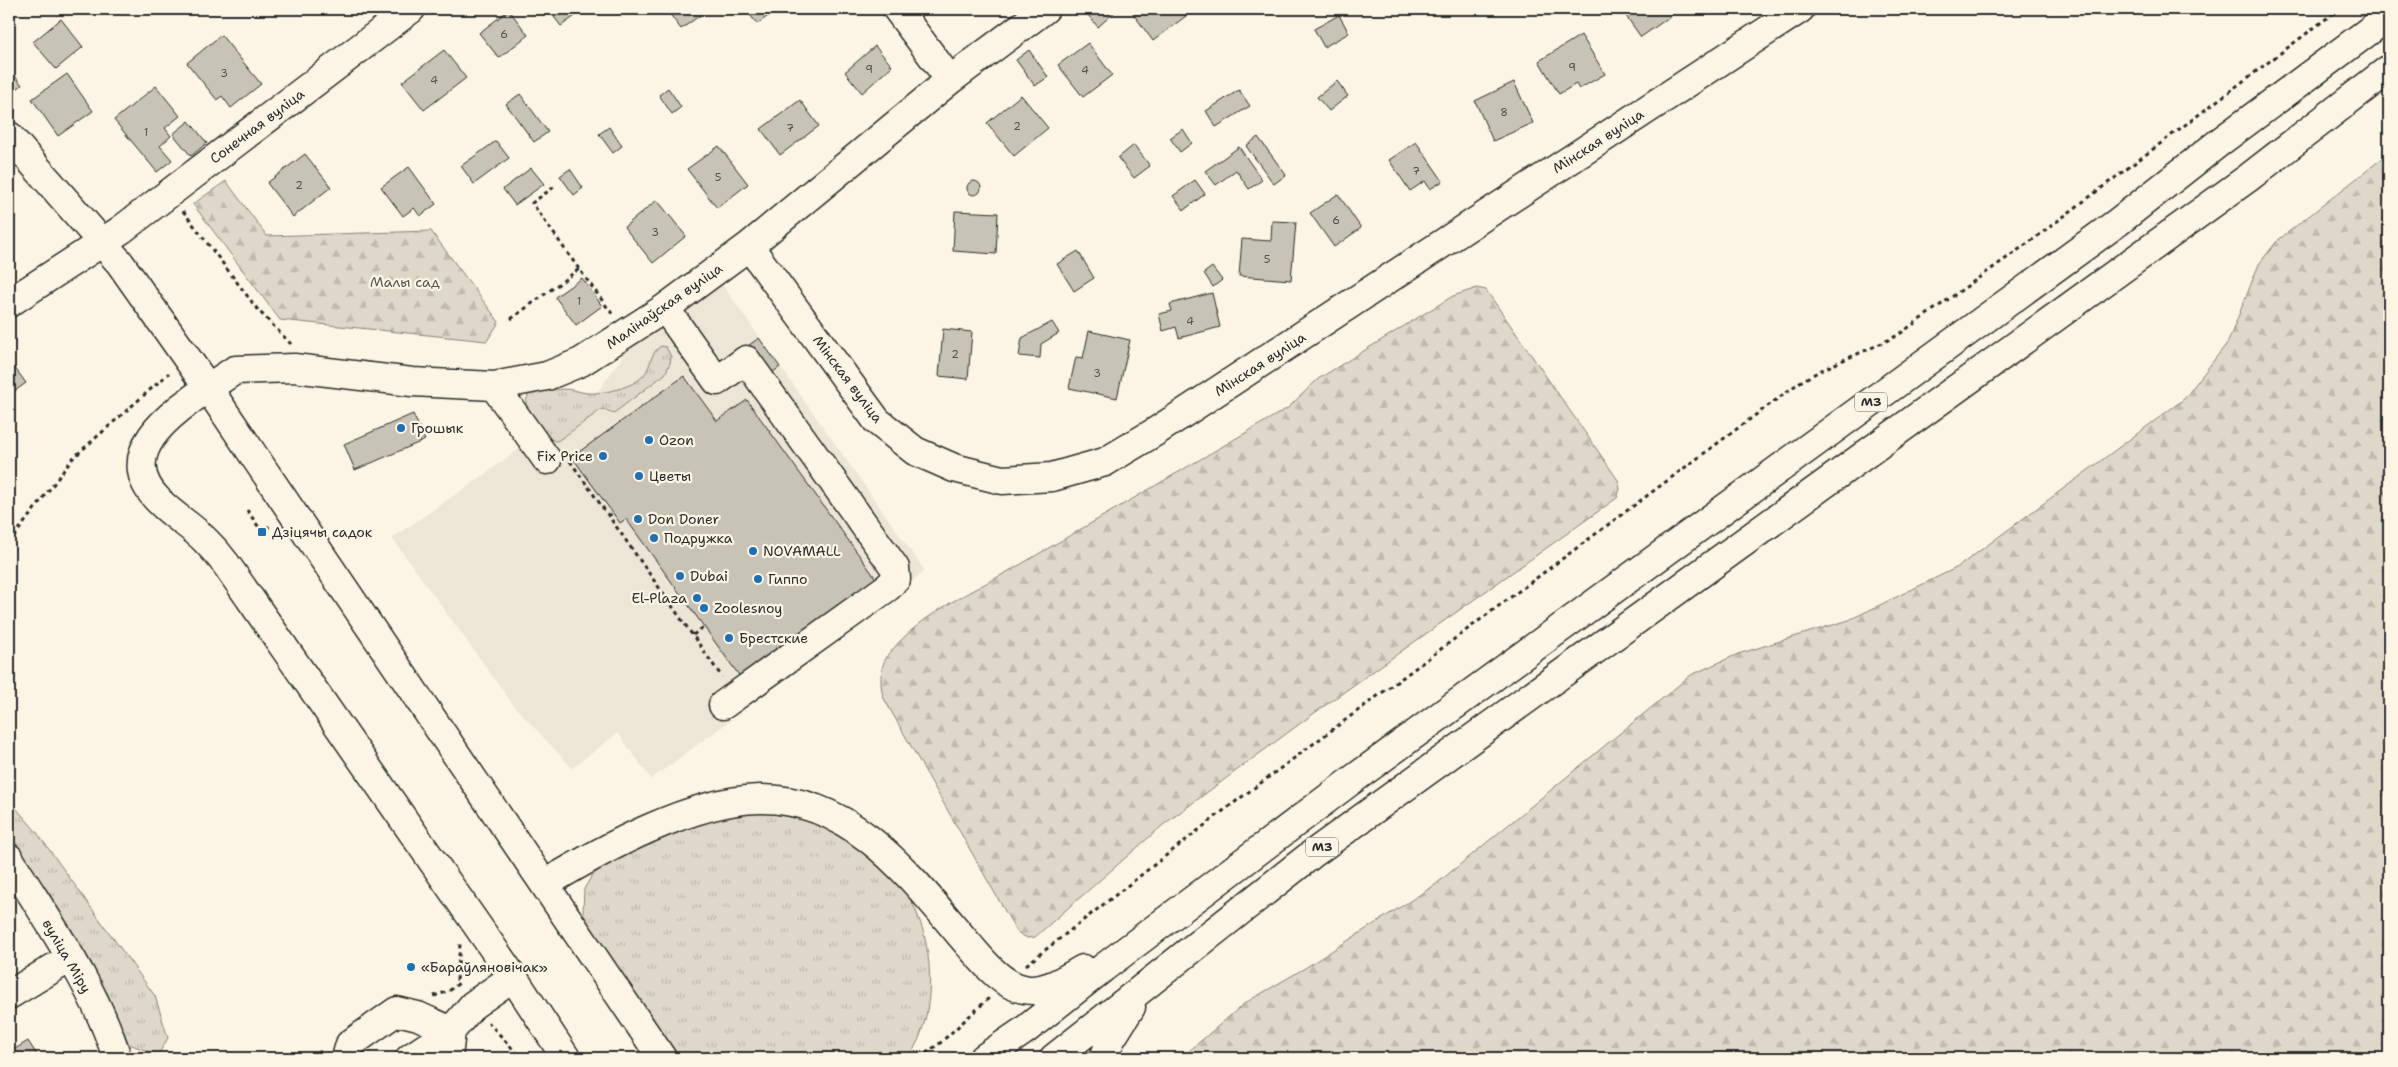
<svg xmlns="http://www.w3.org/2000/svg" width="2398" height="1067" viewBox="0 0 2398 1067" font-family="'Shantell Sans',sans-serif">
<defs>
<pattern id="grass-tufts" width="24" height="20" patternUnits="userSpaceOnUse" patternTransform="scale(1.25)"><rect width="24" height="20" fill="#ded8ca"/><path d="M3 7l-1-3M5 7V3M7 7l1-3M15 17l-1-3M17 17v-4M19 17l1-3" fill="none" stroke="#bfbaae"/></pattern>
<pattern id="forest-firs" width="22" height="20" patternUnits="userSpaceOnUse" patternTransform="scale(1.25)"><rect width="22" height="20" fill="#ded8ca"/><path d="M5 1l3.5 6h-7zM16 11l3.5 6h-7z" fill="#bfbaae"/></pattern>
</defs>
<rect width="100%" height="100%" fill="#fcf5e5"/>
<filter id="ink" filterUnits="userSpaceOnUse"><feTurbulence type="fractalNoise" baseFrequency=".02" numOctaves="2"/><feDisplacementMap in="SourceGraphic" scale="10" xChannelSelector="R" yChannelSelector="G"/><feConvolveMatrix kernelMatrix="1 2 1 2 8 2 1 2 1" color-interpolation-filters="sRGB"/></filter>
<g filter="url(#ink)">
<path fill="#ece6d7" d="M717,277L925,571L727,723L651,779L618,733L572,768L515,707L392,538L477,480L600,389L634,339Z"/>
<path fill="url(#grass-tufts)" stroke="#84827a" d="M661,346L666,347L671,357L670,363L665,374L614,413L602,409C596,413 560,440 557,441C545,442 507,400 538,388C550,391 552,390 564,389C571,389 579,392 587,393C603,394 633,388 644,375C652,365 649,354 661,346Z
M9,800L35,830L155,996L168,1038L158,1055L129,1044L93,966L9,833Z
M760,812C794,816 835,826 864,846C872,851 878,861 885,868C892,877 901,885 907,894C935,937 939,1016 908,1058H680L588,925L583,912L584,889L591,877L602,867L658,840L716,819Z"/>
<path fill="url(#forest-firs)" stroke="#84827a" d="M2389,153V1058H1181L1245,1003L1305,968L1435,885L1691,675L1738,654L1849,620L1958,567L2184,399L2228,342L2259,264L2277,241Z
M226,181L267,236L431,231L499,322L487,341L280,320L193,204Z
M1477,288L1486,290L1618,480L1620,489L1617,498L1313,714L1163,825L1035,937L1027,938L1017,932L883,697C880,683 879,666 889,654C922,611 977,590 1023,563C1111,511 1200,460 1288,408L1318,379L1453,296Z"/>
<path fill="#c8c3b7" stroke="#2b2b2b" d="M548,9H585L561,26Z
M674,9H709L681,29L669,13Z
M752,9H778L757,24L748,12Z
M1083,9H1118L1098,27Z
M1136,9H1181L1186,16L1153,41L1132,12Z
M1621,9H1677L1678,11L1641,37Z
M509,10L528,35L499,58L479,33Z
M1339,15L1349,33L1324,47L1314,29Z
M61,19L83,47L56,69L33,42Z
M221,35L261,84L231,108L222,96L217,100L187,63Z
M1581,35L1605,74L1579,89L1576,84L1559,94L1539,61Z
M1088,43L1112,75L1083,97L1058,65Z
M875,46L892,66L862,93L845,72Z
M444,50L466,78L424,110L402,82Z
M1029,50L1048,77L1035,86L1016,60Z
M9,68L22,85L9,95Z
M67,74L93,111L58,136L32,99Z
M1337,81L1348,96L1329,111L1317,97Z
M1514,82L1533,123L1493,141L1475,101Z
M156,86L180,116L165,128L171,136L160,146L172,160L157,172L114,120Z
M668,88L681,107L672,114L659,95Z
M1239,90L1250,106L1216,127L1206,111Z
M520,94L548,132L534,142L506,104Z
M1021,95L1048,128L1014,156L987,123Z
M800,100L819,126L780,155L761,129Z
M189,121L207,143L191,156L173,134Z
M609,127L622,146L613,153L599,134Z
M1183,129L1192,143L1180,152L1170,138Z
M1258,137L1286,175L1274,184L1246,146Z
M496,141L509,158L474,184L461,166Z
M1416,142L1443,181L1430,189L1425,181L1410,191L1389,160Z
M1134,145L1150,166L1134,178L1118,158Z
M719,146L748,184L717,208L687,169Z
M1239,147L1262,180L1249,189L1236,170L1216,185L1205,171Z
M305,154L331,187L293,217L267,183Z
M409,167L436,204L420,216L414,208L403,216L381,187Z
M531,168L544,184L515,205L503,189Z
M570,169L583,188L574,195L560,176Z
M1195,180L1205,194L1184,210L1173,196Z
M967 188a7 7 0 1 1 14 0a7 7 0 1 1-14 0Z
M1338,194L1361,228L1334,247L1310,213Z
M657,200L686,236L653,263L624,227Z
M955,211L998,213L996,254L953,251Z
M1272,221L1296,222L1291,280L1239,276L1242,239L1271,241Z
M1078,251L1094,278L1074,291L1057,264Z
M1212,267L1222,280L1213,287L1204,273Z
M582,278L602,306L576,325L555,297Z
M1212,293L1220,327L1179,338L1176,327L1163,331L1159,314L1172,311L1170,304Z
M1052,322L1059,333L1041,344L1040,358L1019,356L1022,338Z
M943,329L972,332L968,379L939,376Z
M1089,331L1130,340L1117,398L1069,388L1076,357L1083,358Z
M759,338L780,367L766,377L745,348Z
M9,360L26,383L9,395Z
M684,376L717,421L747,400L877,580L741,678L626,519L620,523L572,457Z
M413,414L425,440L355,470L344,444Z
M28,1041L39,1058H9V1051L10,1052Z"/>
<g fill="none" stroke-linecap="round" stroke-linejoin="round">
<g stroke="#2b2b2b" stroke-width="31">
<path id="minor" d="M897,9L950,80
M749,246L877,421L915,451L954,468L1002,480L1052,477L1105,462L1155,432L1800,9
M9,303L121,230L411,9
M665,308L717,381L746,360L895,568L896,579L888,587L723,705
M494,386L547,460
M208,388L235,370L294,368L412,382L494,386L547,376L581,362L665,308L749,246L950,80L1045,9
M9,858C48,922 95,986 117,1058
M9,995L70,958
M346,1058L350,1044L397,1011L418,1016L451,1031L448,1058
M410,1058L451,1031L473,1005L513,977"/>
</g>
<g stroke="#2b2b2b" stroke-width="31">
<path id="major" d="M9,136L120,263L208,388L662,1058"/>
</g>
<g stroke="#2b2b2b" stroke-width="31">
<path id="highway" d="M208,388C171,413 112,454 159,501C173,516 192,526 206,541C213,548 220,556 226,564L513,977L566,1058
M545,884C603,849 691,800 760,799C855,798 913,880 969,945C983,961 1001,985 1024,989C1044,994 1065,979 1083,969
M984,1058L1025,1030L1103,968L1348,783L2118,222L2221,141L2389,16
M1054,1058L1311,855L2248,178L2389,69
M1104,1058L1111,1039L1131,1007"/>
</g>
<path stroke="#2b2b2b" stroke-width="3" stroke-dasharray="4 4" stroke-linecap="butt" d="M554,187L532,203L579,269
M183,211L258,310L291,344
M511,319L579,269L613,315
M570,461L722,677
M247,510L262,532L272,524
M608,516L613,513
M9,543L73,458L169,373
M693,635L704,627
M1026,965L1223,811L1800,382C1831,363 1866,352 1898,335L2035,238L2339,9
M434,996L449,991L459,983L457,980L460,944
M488,1022L521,1058
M311,1058L323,1050
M919,1058L939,1044L989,998"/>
<use href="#minor" stroke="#fcf5e5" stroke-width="28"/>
<use href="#major" stroke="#fcf5e5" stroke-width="28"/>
<use href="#highway" stroke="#fcf5e5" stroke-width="28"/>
</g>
</g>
<g fill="#1f6fb2" stroke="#fcf5e5" stroke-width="2">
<circle cx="401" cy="428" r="5"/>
<circle cx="649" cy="440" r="5"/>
<circle cx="603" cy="456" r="5"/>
<circle cx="639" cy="476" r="5"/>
<circle cx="638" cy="519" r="5"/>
<rect x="257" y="527" width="10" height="10" rx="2.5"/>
<circle cx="654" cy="538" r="5"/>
<circle cx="753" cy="551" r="5"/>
<circle cx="680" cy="576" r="5"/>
<circle cx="758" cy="579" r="5"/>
<circle cx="697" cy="598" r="5"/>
<circle cx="704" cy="608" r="5"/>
<circle cx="729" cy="638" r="5"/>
<circle cx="411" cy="967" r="5"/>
</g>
<g text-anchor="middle" stroke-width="4.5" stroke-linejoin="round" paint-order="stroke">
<g font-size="11" fill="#52514e">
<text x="504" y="38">6</text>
<text x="1572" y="71">9</text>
<text x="869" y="73">9</text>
<text x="1085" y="74">4</text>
<text x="224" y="77">3</text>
<text x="434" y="84">4</text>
<text x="1504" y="116">8</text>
<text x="1017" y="130">2</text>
<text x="790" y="132">7</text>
<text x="146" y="136">1</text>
<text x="1416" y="175">7</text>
<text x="718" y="181">5</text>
<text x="299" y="189">2</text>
<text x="1336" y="224">6</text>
<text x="655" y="236">3</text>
<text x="1267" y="263">5</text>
<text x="579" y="305">1</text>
<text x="1190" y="325">4</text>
<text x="955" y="358">2</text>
<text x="1097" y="377">3</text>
</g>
<g fill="#fcf5e5" stroke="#6a6863" stroke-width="1">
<rect x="1855" y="392.5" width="32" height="19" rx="4"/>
<rect x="1306" y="837.5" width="32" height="19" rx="4"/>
</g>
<g font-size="12" font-weight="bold" fill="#2b2b2b">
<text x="1871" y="406">М3</text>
<text x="1322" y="851">М3</text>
</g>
<g font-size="14" fill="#2b2b2b" stroke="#fcf5e5">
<text transform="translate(257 126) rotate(-37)" y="5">Сонечная вуліца</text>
<text transform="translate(1598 141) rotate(-33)" y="5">Мінская вуліца</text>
<text transform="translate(664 306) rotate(-35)" y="5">Малінаўская вуліца</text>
<text transform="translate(1260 364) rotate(-33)" y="5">Мінская вуліца</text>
<text transform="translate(848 379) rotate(53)" y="5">Мінская вуліца</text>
<text transform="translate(67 956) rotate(60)" y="5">вуліца Міру</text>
</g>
<g font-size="14" fill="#585653" stroke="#fcf5e5">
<text x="405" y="287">Малы сад</text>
</g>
<g font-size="14" fill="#2b2b2b" stroke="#fcf5e5" text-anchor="start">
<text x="411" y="433">Грошык</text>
<text x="659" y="445">Ozon</text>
<text x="593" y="461" text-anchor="end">Fix Price</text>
<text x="649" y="481">Цветы</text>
<text x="648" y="524">Don Doner</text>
<text x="272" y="537">Дзіцячы садок</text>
<text x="664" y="543">Подружка</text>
<text x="763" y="556">NOVAMALL</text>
<text x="690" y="581">Dubai</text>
<text x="768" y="584">Гиппо</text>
<text x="687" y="603" text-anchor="end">El-Plaza</text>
<text x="714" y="613">Zoolesnoy</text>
<text x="739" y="643">Брестские</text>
<text x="421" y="972">«Бараўляновічак»</text>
</g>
</g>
<rect width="2398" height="1067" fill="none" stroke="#fcf5e5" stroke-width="30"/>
<rect x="15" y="15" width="2368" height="1037" fill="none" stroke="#2b2b2b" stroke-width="2" filter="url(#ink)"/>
</svg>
